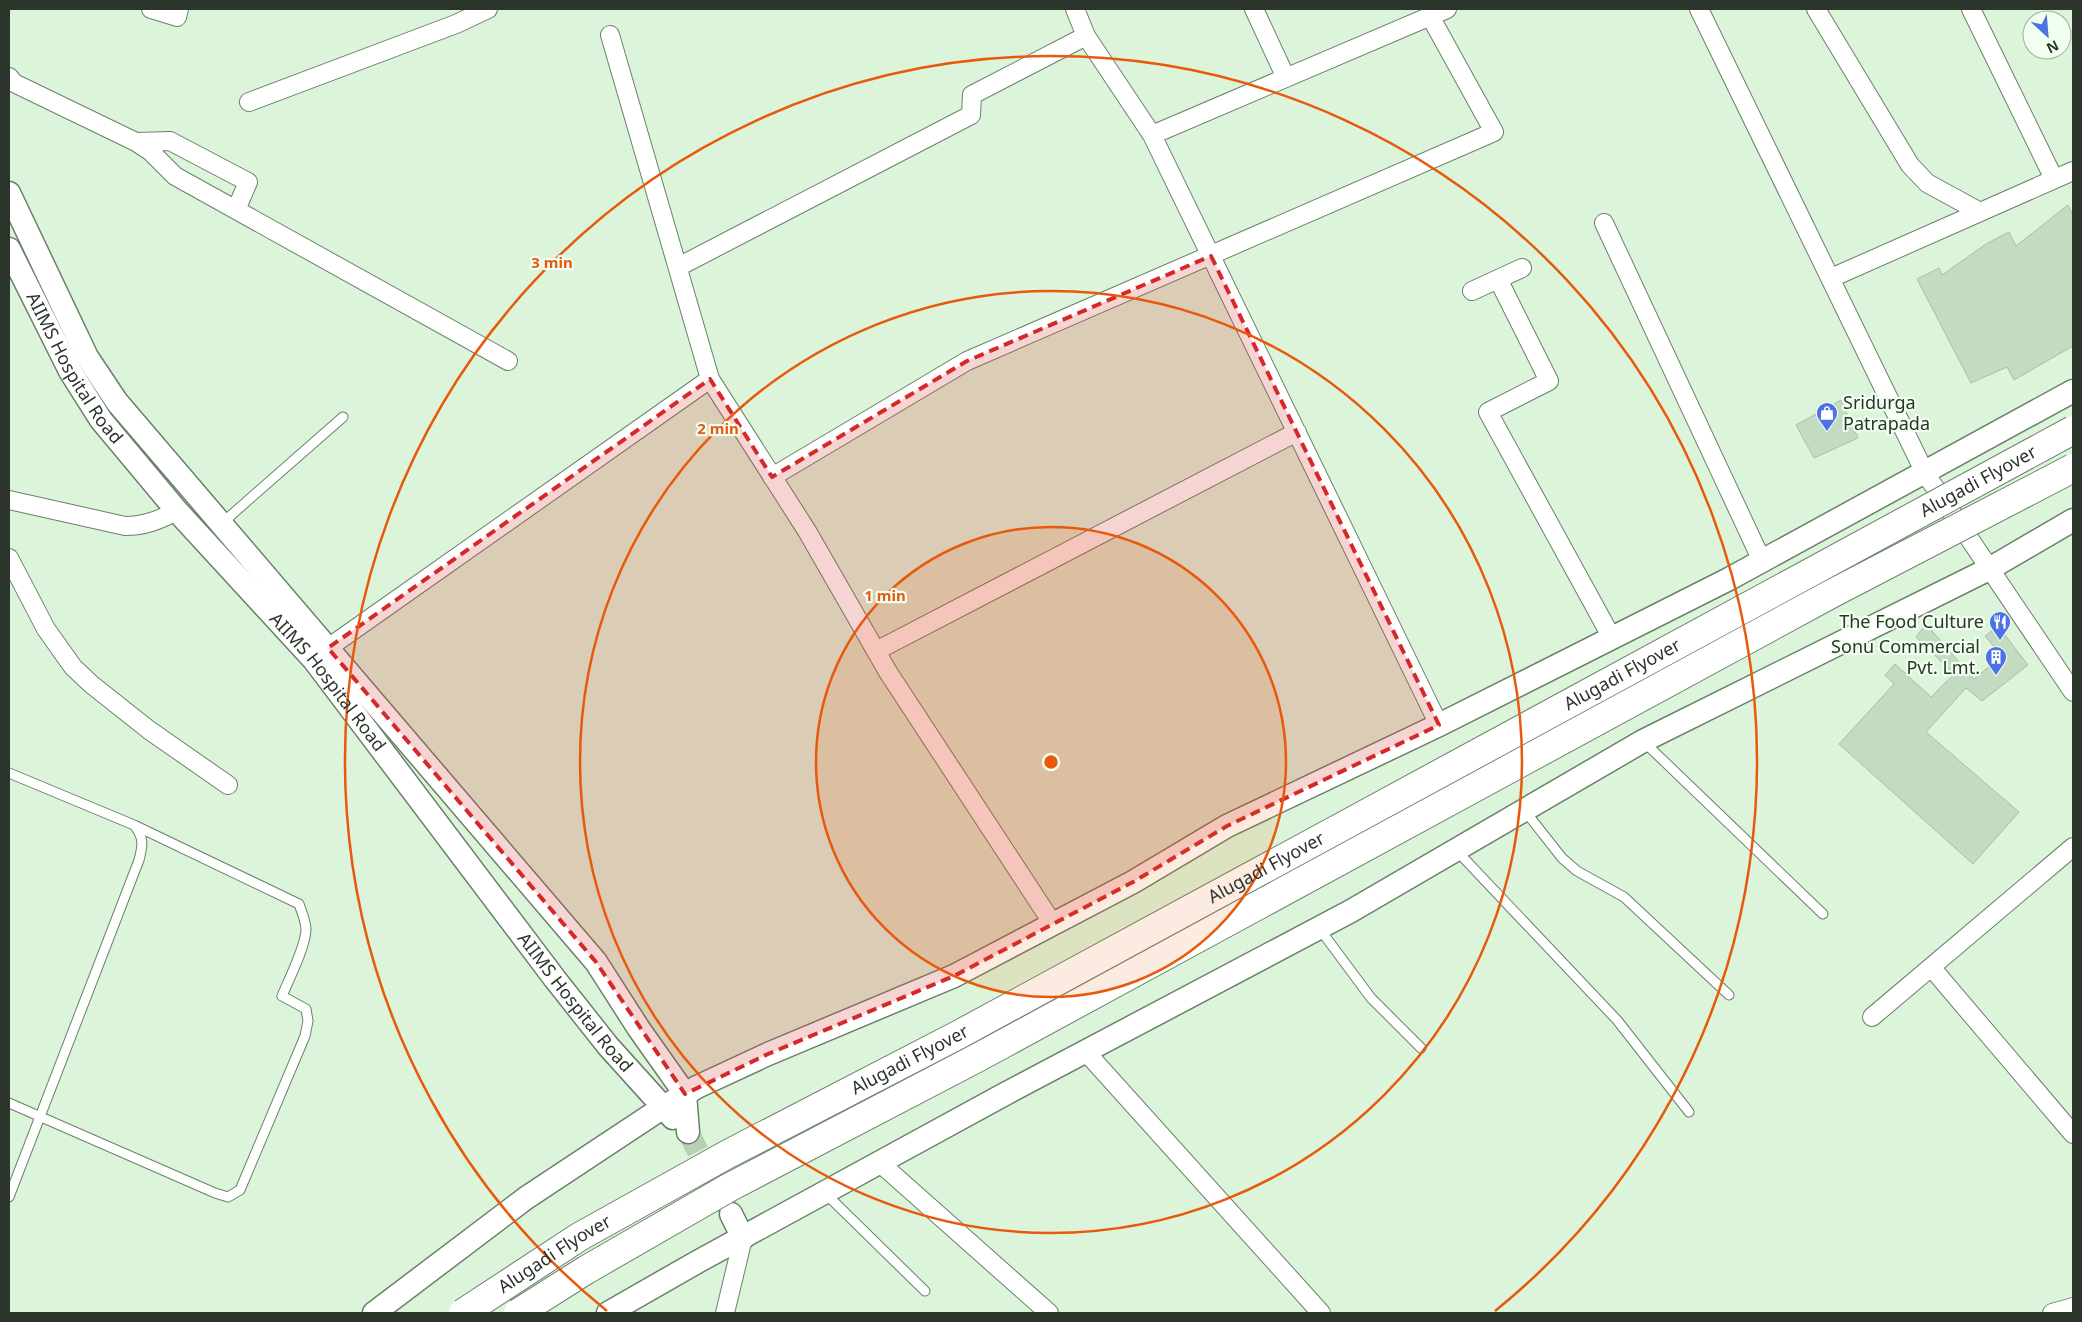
<svg xmlns="http://www.w3.org/2000/svg" width="2082" height="1322" viewBox="0 0 2082 1322" font-family="'Noto Sans',sans-serif">
<rect width="100%" height="100%" fill="#dcf5da"/>
<path fill="#c2dbc1" stroke="#a7bfa5" d="M2068,205L2073,215V346L2014,380L2007,367L1971,383L1917,279L1939,268L1942,275L1986,244L2009,232L2016,246Z
M1841,400L1858,438L1814,458L1796,425Z
M1926,624L1974,679L2002,656L1985,636L1998,626L2028,665L1982,701L1966,688L1926,732L2019,812L1973,864L1839,744L1894,684L1885,675L1895,664L1931,697L1957,671L1954,674L1916,637Z"/>
<g fill="none" stroke-linecap="round" stroke-linejoin="round">
<path stroke="#b9cfb7" stroke-width="22" stroke-dasharray="22 11" stroke-linecap="butt" d="M688,1132L727,1207"/>
<g stroke="#6a8169" stroke-width="11">
<path id="service" d="M221,524L343,417
M1644,742L1823,914
M9,773L134,825C144,837 143,845 139,860L9,1197
M1525,811L1562,858L1577,871L1624,897L1729,995
M1457,851L1617,1020L1689,1112
M1319,928L1371,998L1421,1048
M9,1103L215,1193L228,1197L240,1190L305,1036L308,1021L306,1009L282,996C289,979 305,948 306,930C306,921 302,913 299,904L134,825
M825,1193L925,1291"/>
</g>
<g stroke="#6a8169" stroke-width="20">
<path id="minor" d="M151,9L177,17L179,9
M1075,9L1086,36L1152,135L1439,725
M1254,9L1286,78
M1699,9L1925,473L2073,692
M1816,9L1910,165L1927,183L1980,212
M1971,9L2054,179
M610,35L710,379
M9,77L14,83L136,142L150,151L175,176L508,361
M249,102L456,24L488,9
M1152,135L1447,9
M136,142L170,141L248,182L236,210
M1604,223L1762,561
M678,267L971,115L972,95L1086,36
M1831,278L2073,171
M1498,279L1549,381L1488,412L1612,638
M1472,291L1522,268
M772,477L967,361L1494,132L1430,16
M9,500L125,526C145,526 159,520 177,511
M9,558L46,629L73,667L91,684L149,730L228,785
M328,648L710,379L807,531L888,672L1053,924
M876,651L1297,432
M1931,967L2073,1134
M1872,1017L2073,847
M1086,1052L1321,1313
M880,1163L1049,1313
M725,1313L743,1238
M2052,1313L2073,1307"/>
</g>
<g stroke="#6a8169" stroke-width="25">
<g id="tertiary">
<path d="M9,193L87,357L117,402L596,962L639,1029L685,1094L688,1132"/>
<path id="s1" d="M9,249L70,371L101,420L177,511L314,660L555,979L608,1046L673,1118"/>
<path d="M731,1214L743,1238"/>
<path d="M374,1313L526,1198L662,1108L697,1087L768,1054L954,976L1133,882L1227,826L1439,725L1729,579L2073,391"/>
<path d="M608,1313L699,1261L1005,1094L1351,911L1643,741L1989,569L2073,520"/>
</g>
</g>
<use href="#service" stroke="#fff" stroke-width="9"/>
<use href="#minor" stroke="#fff" stroke-width="18"/>
<use href="#tertiary" stroke="#fff" stroke-width="22"/>
<g stroke="#6a8169" stroke-width="30" stroke-linecap="butt">
<g id="trunk-bridge">
<path id="s2" d="M463,1313L579,1237L728,1154L958,1035L2073,430"/>
<path d="M518,1313L586,1270L730,1187L977,1058L1831,594L2073,468"/>
</g>
</g>
<use href="#trunk-bridge" stroke="#fff" stroke-width="28"/>
</g>
<path fill="#d62828" fill-opacity="0.2" stroke="#d62828" stroke-width="4" stroke-dasharray="10 6" stroke-linejoin="round" d="M1211,256L1439,725L1227,826L1133,882L954,976L768,1054L685,1094L596,962L328,648L710,379L772,477L967,361Z"/>
<circle cx="1051" cy="762" r="235" fill="#e8590c" fill-opacity=".12"/>
<g fill="none" stroke="#e8590c" stroke-width="2.5">
<circle cx="1051" cy="762" r="235"/>
<circle cx="1051" cy="762" r="471"/>
<path d="M607 1311A706 706 0 1 1 1495 1311"/>
</g>
<defs>
<g id="shop-pin" transform="scale(1.125)"><path d="M0 17L-7.5 6A9.5 9.5 0 1 1 7.5 6Z" fill="#4c72e6" stroke="#f0ffef"/><path d="M-5-2.5h2.3a2.7 3.5 0 0 1 5.4 0H5L5.5 6h-11ZM-1.5-2.5h3a1.5 2.3 0 0 0-3 0Z" fill="#fff"/></g>
<g id="restaurant-pin" transform="scale(1.125)"><path d="M0 17L-7.5 6A9.5 9.5 0 1 1 7.5 6Z" fill="#4c72e6" stroke="#f0ffef"/><path d="M-5-6h1v4h1v-4h1v4h1v-4h1v5L-1.5 .5V6h-2V.5L-5-1ZM5-6V6H3V1.5H1.5Q1.5-4 5-6Z" fill="#fff"/></g>
<g id="building-pin" transform="scale(1.125)"><path d="M0 17L-7.5 6A9.5 9.5 0 1 1 7.5 6Z" fill="#4c72e6" stroke="#f0ffef"/><path d="M-4-6H4V6H1V3H-1V6H-4ZM-2.5-4.3h1.7v1.8h-1.7ZM.8-4.3h1.7v1.8H.8ZM-2.5-1h1.7V.8h-1.7ZM.8-1h1.7V.8H.8Z" fill="#fff"/></g>
</defs>
<g fill-rule="evenodd">
<use href="#shop-pin" x="1827" y="413"/>
<use href="#restaurant-pin" x="2000" y="622"/>
<use href="#building-pin" x="1996" y="657"/>
</g>
<g text-anchor="middle" stroke-width="4.5" stroke-linejoin="round" paint-order="stroke">
<g font-size="18" fill="#2b352b" stroke="#f0ffef">
<text dy="6" stroke="none"><textPath href="#s1" startOffset="136">AIIMS Hospital Road</textPath></text>
<text dy="6" stroke="none"><textPath href="#s2" startOffset="1729">Alugadi Flyover</textPath></text>
<text dy="6" stroke="none"><textPath href="#s2" startOffset="1324">Alugadi Flyover</textPath></text>
<text dy="6" stroke="none"><textPath href="#s1" startOffset="541">AIIMS Hospital Road</textPath></text>
<text dy="6" stroke="none"><textPath href="#s2" startOffset="919">Alugadi Flyover</textPath></text>
<text dy="6" stroke="none"><textPath href="#s1" startOffset="946">AIIMS Hospital Road</textPath></text>
<text dy="6" stroke="none"><textPath href="#s2" startOffset="514">Alugadi Flyover</textPath></text>
<text dy="6" stroke="none"><textPath href="#s2" startOffset="109">Alugadi Flyover</textPath></text>
</g>
<g font-size="18" fill="#2b352b" stroke="#f0ffef" text-anchor="end">
<text x="1843" y="409" text-anchor="start">Sridurga<tspan x="1843" dy="21">Patrapada</tspan></text>
<text x="1984" y="628">The Food Culture</text>
<text x="1980" y="653">Sonu Commercial<tspan x="1980" dy="21">Pvt. Lmt.</tspan></text>
</g>
</g>
<circle cx="1051" cy="762" r="8" fill="#e8590c" stroke="#f0ffef" stroke-width="2.5"/>
<g font-size="15" text-anchor="middle" font-weight="bold" fill="#e8590c" stroke="#f0ffef" stroke-width="4.5" stroke-linejoin="round" paint-order="stroke">
<text x="552" y="268">3 min</text>
<text x="718" y="434">2 min</text>
<text x="885" y="601">1 min</text>
</g>
<rect width="2082" height="1322" fill="none" stroke="#2b352b" stroke-width="20"/>
<g transform="translate(2047 35) rotate(154)"><circle r="24" fill="#f0ffef" stroke="#a1aea1"/>
<path d="M0-4L9 19L0 12L-9 19Z" fill="#4c72e6"/>
<text y="-8" font-size="14" font-weight="bold" text-anchor="middle" fill="#2b352b">N</text>
</g>
</svg>
